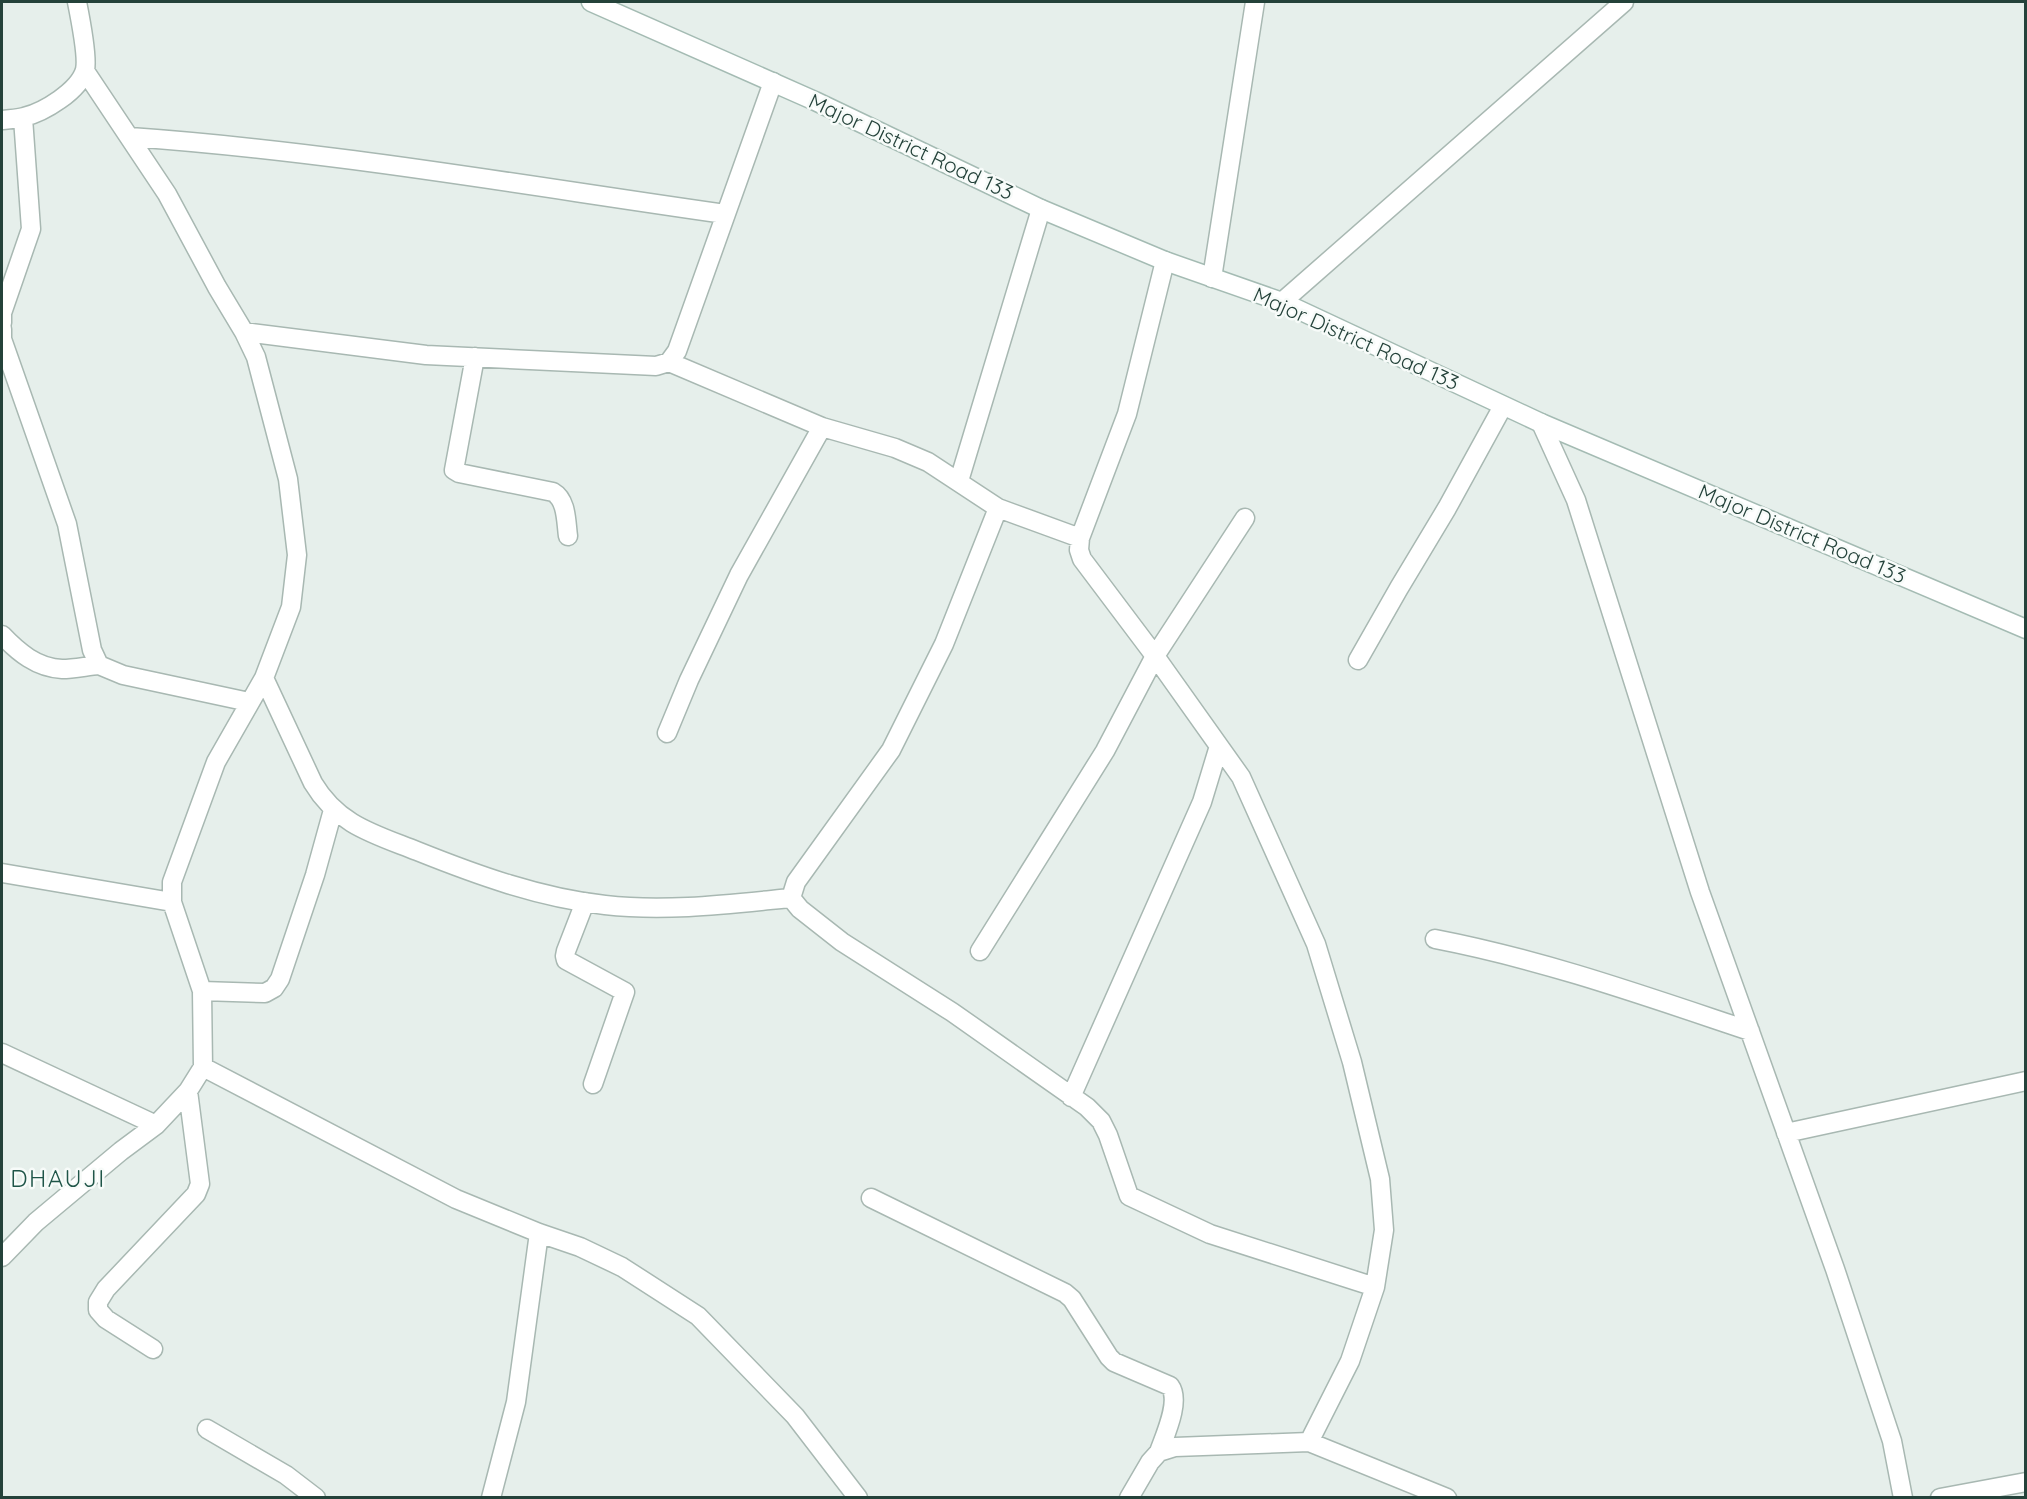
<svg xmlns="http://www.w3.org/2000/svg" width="2027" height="1499" viewBox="0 0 2027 1499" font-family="Quicksand,sans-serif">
<rect width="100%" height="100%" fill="#e6efeb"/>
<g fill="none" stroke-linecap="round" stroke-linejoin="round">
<g stroke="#a8b8b2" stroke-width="21">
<path id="minor" d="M2,120C9,119 17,119 24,117C44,112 79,91 85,70C88,57 80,17 77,2
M130,137C329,151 527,186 725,214
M1165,261L1127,414L1080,538L1079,550L1082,559L1155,656L1241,777L1316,944L1352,1062L1380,1179L1384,1230L1375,1287L1350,1361L1309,1442
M1282,302L1624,2
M2,323V313L31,229L23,118
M2,329V339L67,524L92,650L99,665L123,675L249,702
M244,332L426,355L656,366L669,362L677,351L773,82
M475,357L454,470L459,473L553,492C567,500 566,522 568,536
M669,362L822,427L895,448L928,462L998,508
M1541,423L1576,500L1700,892L1835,1269L1892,1441L1903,1498
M959,481L1041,209
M2,635C18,652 37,668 62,669C74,669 87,666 99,665
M1358,660L1399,588L1447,508L1503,406
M264,678L313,783C338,825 374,834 417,851C477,875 540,898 605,905C666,912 730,904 791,898
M667,733L689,680L739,575L822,427
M2,873L172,902
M791,898L800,909L842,942L952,1012L1087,1107L1101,1121L1108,1135L1129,1196L1210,1234L1375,1287
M791,898L796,882L891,750L944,644L998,508L1080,538
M585,902L566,951L565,956L566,960L625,992L593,1084
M1435,939C1544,960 1645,996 1750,1031
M980,951L1105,751L1155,656L1245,518
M202,991L265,993L274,988L280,979L315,875L333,810
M2,1053L156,1125
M203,1067L456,1199L539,1233L580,1247L622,1267L698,1316L795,1416L858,1498
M1071,1097L1202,802L1219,746
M1786,1133L2026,1081
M871,1198L1065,1293L1072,1299L1109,1357L1114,1362L1170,1386C1181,1401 1165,1435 1159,1452
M2,1257L36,1222L121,1151L156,1125L188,1091L203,1067L202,991L172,902V882L216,762L264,678L291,607L297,555L288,479L256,357L244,332L217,287L167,194L85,71
M153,1349L106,1319L98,1310V1302L106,1289L196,1194L200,1184L188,1091
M207,1429L286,1475L316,1498
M491,1498L516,1402L539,1233
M1129,1498L1150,1462L1159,1452L1175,1447L1309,1442L1447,1498
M1940,1498L2026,1482"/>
</g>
<g stroke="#a8b8b2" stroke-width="21">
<path id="tertiary" d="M1212,278L1255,2"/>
</g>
<g stroke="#a4bbb3" stroke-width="21">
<path id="secondary" d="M591,2L815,101L1041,209L1165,261L1282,302L1541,423L2026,629"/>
</g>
<use href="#minor" stroke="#fff" stroke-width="18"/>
<use href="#tertiary" stroke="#fff" stroke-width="18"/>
<use href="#secondary" stroke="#fff" stroke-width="18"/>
</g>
<g text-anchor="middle" stroke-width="5" stroke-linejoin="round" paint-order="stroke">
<g font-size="21" fill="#24423a" stroke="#f7fbf9">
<text transform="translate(911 147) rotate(25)" y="7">Major District Road 133</text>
<text transform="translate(1356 339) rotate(24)" y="7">Major District Road 133</text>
<text transform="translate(1802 534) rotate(23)" y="7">Major District Road 133</text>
</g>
<g font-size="24" letter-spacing="1.5" fill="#1f5548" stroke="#f7fbf9">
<text x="58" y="1187">DHAUJI</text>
</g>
</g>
<rect width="2027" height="1499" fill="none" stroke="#24423a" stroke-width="6"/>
</svg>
